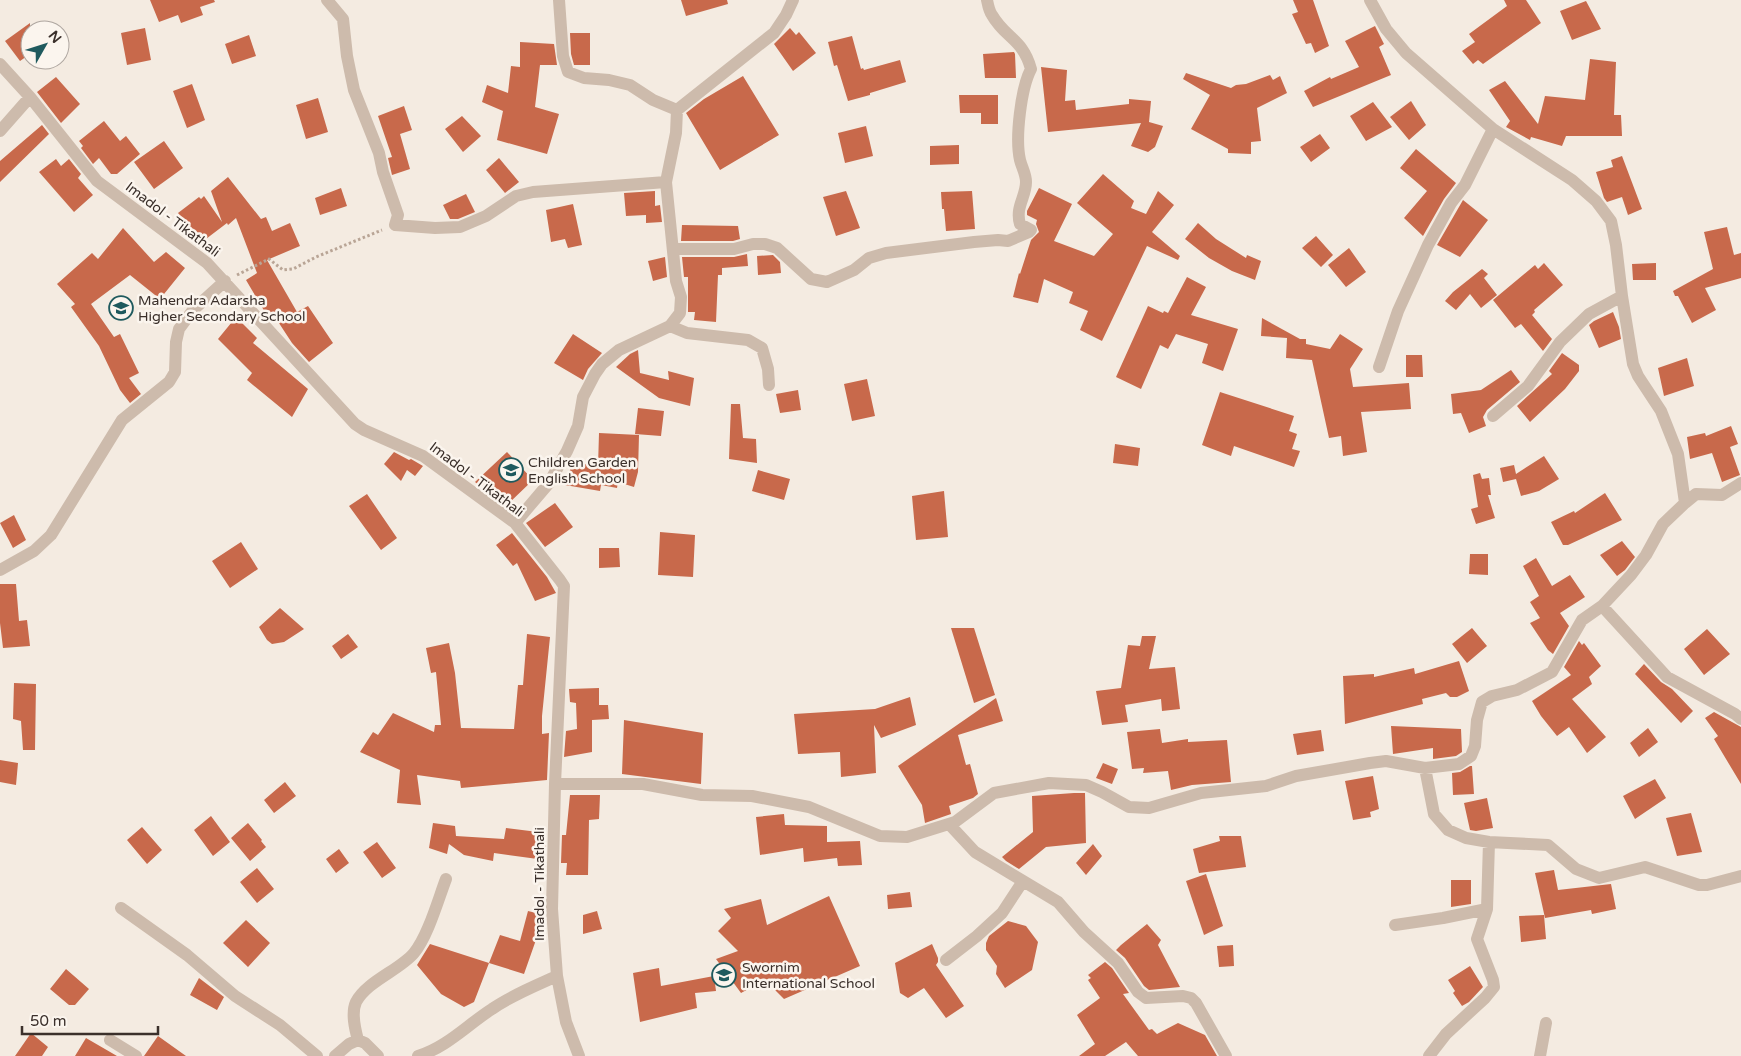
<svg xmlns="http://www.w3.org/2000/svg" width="1741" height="1056" viewBox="0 0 1741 1056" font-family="'Varela Round',sans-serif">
<rect width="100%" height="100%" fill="#f4ebe1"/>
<path fill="#c8694b" d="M150,0H214L215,2L200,7L203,15L181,23L178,15L159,22Z
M681,0H727L728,4L686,16Z
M1293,0H1313L1329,46L1315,53L1311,43L1306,44L1292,14L1298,12Z
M1504,0H1526L1541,23L1483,64L1478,60L1473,64L1462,51L1475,42L1469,34L1507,6Z
M1586,1L1601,29L1572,40L1560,11Z
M30,23V54L20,61L5,41Z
M1375,26L1384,44L1379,47L1391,75L1313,107L1304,91L1330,77L1331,79L1359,67L1345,41Z
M145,28L151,60L127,65L121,33Z
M790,28L796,35L799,32L816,53L793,71L774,44Z
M570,33H590V65H574L571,54Z
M249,35L256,56L232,64L225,44Z
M852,36L861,69L863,68L864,70L900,60L906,82L870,93V95L848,101L837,65L834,66L828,42Z
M520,42L554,44L557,65H540L535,107L559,114L547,154L497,140L503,111L482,102L487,85L508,93L511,66L520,67Z
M1014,52L1015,54L1016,78H985L983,54Z
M1590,59L1616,62L1614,115H1621L1622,136H1566L1562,146L1531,137L1530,140L1506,127L1510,121L1489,90L1505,81L1538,124L1545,96L1585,100Z
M1041,67L1067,70L1065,101L1075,100L1076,110L1129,104V99L1151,101L1149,122L1163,126L1155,147L1148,152L1131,146L1141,123L1048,132Z
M1186,73L1231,88L1236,85L1246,84L1270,75L1273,80L1280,76L1287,93L1257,108L1261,141L1251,142V154L1228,153V149L1191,129L1210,95L1183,79Z
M743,76L779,135L720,170L686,113L704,99Z
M56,77L80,104L61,123L37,92Z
M192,84L205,120L187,128L173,91Z
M959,95H998V124H981V113H960Z
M318,98L328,132L306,139L296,105Z
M1411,101L1426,125L1409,140L1390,117Z
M1373,102L1392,127L1366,141L1350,116Z
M404,106L412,130L400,134L410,169L392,175L388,158L392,157L378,116Z
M462,116L481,136L463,152L445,129Z
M104,121L120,141L126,136L140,154L117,174H111L99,158L93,164L81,148L83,146L79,141Z
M42,125L49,134L0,182V161Z
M866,126L873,156L845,163L838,133Z
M1320,134L1330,148L1311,162L1300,147Z
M164,141L183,168L154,189L134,162Z
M959,145V164L930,165V146Z
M1416,149L1456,183L1444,199L1423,236L1404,218L1427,191L1400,168Z
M1622,156L1642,209L1628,215L1622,197L1607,202L1604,198L1596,172L1613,167L1611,160Z
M499,158L519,182L505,193L486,170Z
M56,159L61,166L69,159L81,174L78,178L93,195L74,212L39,172Z
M1103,174L1134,201L1131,208L1146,214L1158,191L1174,205L1152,232L1180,256L1178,260L1147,246L1102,341L1080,330L1088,311L1069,303L1073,292L1044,279L1038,303L1013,297L1019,273L1020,274L1031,240L1039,232L1036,224L1037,220L1027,215V211L1039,188L1072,204L1054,241L1094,256L1113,234L1077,203Z
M228,177L261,219L266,217L272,231L290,223L300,246L267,260L297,312L308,306L333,343L309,362L292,343L275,317L271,321L269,319L246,280L257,273L236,218L228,225L227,223L202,242L178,213L199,197L201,199L204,196L222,222L211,191Z
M341,188L347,206L320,215L315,198Z
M655,191V206L660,205L662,222L646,223V215L626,216L624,193Z
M846,191L860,228L836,236L823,197Z
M972,191L975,229L946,231L944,209H942L941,192Z
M466,194L475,212L458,219H450L443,205Z
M1463,200L1488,220L1460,257L1437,245Z
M573,204L582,245L568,248L565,239L551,242L546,210Z
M1198,223L1216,239L1246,258L1247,255L1261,261L1255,280L1232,271L1209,258L1185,239Z
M682,225L738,226L740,239L733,241H681Z
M1727,227L1734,255L1741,253V278L1705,288L1716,310L1692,323L1678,296H1675L1673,291L1713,269L1704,232Z
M123,228L154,262L166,252L185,268L160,299L130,275L91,304L114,337L120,334L139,373L129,378L141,394L130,403L120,390L99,346L71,307L75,304L57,284L92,253L98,259Z
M1316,236L1333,255L1321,267L1302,248Z
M1349,248L1366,272L1346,287L1328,265Z
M747,254L748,266L722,268V275H718L716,322L694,320L695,312H688V277H684L682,257H734Z
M773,255L780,262L781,273L758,275L757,256Z
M665,257L667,277L653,281L648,261Z
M1544,263L1563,285L1534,310L1535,312L1532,315L1552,339L1543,351L1521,324L1515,328L1493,300L1535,265L1538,269Z
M1656,263V280H1633L1632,264Z
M1482,269L1488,274L1484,278L1497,295L1481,308L1470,294L1456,310L1445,301L1453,292Z
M1187,277L1206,287L1191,315L1238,329L1223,371L1202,363L1208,344L1176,334L1168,349L1160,345L1141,389L1116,377L1148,306L1163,313L1164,311L1168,313Z
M1613,312L1619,327L1621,339L1599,348L1589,325L1594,321Z
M236,317L257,338L253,343L308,389L292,417L247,380L252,373L218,339Z
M1262,318L1300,339H1306V344L1330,349L1340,334L1363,349L1350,369L1353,387L1409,383L1411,409L1361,412L1367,452L1343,456L1341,436L1329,438L1312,360L1286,358L1287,338L1261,336Z
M573,334L602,353L588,369L583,380L554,363Z
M638,350L640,373L669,380L668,371L694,378L690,406L659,398L616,367L630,354Z
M1562,353L1579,365V371L1565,389L1530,422L1517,406L1552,374L1549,371Z
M1406,355H1422L1423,377H1406Z
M1687,358L1694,386L1664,396L1658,368Z
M1511,370L1520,382L1487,410L1483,417L1486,426L1469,433L1461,413L1453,414L1451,394L1481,390Z
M867,379L875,416L852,421L844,384Z
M798,390L801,410L780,413L776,394Z
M1220,392L1294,416L1289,431L1297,434L1292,449L1300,451L1294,467L1234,446L1231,456L1202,445Z
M731,404H740L743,438L756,439L757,463L729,459Z
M638,408L664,411L661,436L635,434Z
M1731,426L1738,444L1730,447L1740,475L1722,482L1712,453L1690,459L1687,437L1705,433L1706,436Z
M599,433L639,435L638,472L634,487L618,482L617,488L601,485L600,491L565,485L573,461L598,467Z
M1115,444L1140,448L1138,466L1113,463Z
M394,452L409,460L411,459L423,466L415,476L407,470L401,481L384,464Z
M507,452L533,480L506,506L475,482Z
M1544,456L1559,479L1539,491L1521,496L1516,479L1503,482L1500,468L1514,465L1516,474Z
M758,470L790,479L784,500L752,491Z
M1480,473L1482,479L1489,478L1491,495H1488L1495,518L1476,524L1471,509L1478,507L1473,475Z
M944,491L948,537L916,540L912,496Z
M1605,493L1622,520L1568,545H1563L1551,522L1574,511L1575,513Z
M367,494L397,538L381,550L349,506Z
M555,503L573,527L545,547L526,523Z
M14,515L26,540L13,548L0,523Z
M660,532L695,535L693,577L658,575Z
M512,533L547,577L556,593L535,601L517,563L513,566L496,545Z
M1622,541L1635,557L1625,570L1617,576L1600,555Z
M241,542L258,569L230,588L212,561Z
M599,548H619L620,567L599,568Z
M1470,554H1488V575L1469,574Z
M1536,558L1552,586L1570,575L1585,597L1560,613L1569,626L1553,654L1548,650L1530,623L1540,618L1530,602L1539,596L1523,566Z
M0,584H16L19,621L27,620L30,646L3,648L0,623Z
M280,608L304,629L284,642L272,644L267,640L259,627Z
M951,628H974L995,695L974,703Z
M1472,628L1487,646L1467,663L1452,644Z
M1707,629L1730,654L1704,675L1684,649Z
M348,634L358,647L341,659L332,646Z
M527,634L550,637L542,716V734L549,733L547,780L461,788L460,781L417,775L421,805L397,803L400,770L360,752L373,732L378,735L393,713L434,732L435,725H441L436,672L431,673L426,648L449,643L455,673L461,728L514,729L518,685H523Z
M1142,636H1156L1149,669L1175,667L1180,709L1162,711L1161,699L1125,705L1128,722L1102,725L1096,691L1121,688L1128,645L1140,646Z
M1579,641L1582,645L1584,643L1601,666L1589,677L1592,684L1572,699L1606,737L1587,753L1569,727L1557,736L1541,716L1532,701L1571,675L1564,667Z
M1459,661L1469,691L1457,697H1450L1446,693L1422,699L1423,704L1345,724L1343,676L1374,674V677L1414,668L1415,674Z
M1644,664L1661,682L1672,689L1693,711L1681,723L1635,674Z
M14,683L36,684L35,750H23L21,721L13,719Z
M599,688V705H608L609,719L592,720V752L564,757L566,731L577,729L576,703L570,702L569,689Z
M910,697L916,725L881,738L874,725L876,773L841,777L840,752L798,754L794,714L875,709Z
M996,698L1003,721L958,735L966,765L970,764L978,794L973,798L949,806L951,814L925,823L922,805L898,766Z
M1714,712L1741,727V784L1714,739L1718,736L1705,718Z
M624,720L703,733L701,784L622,774Z
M1391,726L1461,729L1462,752L1456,756L1433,759V748L1393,754Z
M1648,728L1658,742L1639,757L1630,743Z
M1160,729L1162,743L1188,739V742L1227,740L1231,782L1192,785L1171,790L1168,771L1143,773L1144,768L1132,769L1127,732Z
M1321,730L1324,751L1297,755L1293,734Z
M0,760L18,763L16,785L0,782Z
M1103,763L1118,769L1112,784L1096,778Z
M1470,766H1472L1474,794L1453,795L1452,773L1460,772Z
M1373,776L1379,809L1370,812L1371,817L1353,820L1345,781Z
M1655,779L1666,798L1635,819L1623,796Z
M285,782L296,796L274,813L264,800Z
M1074,793H1085L1086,843L1046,847L1019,869L1006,861L1002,857L1033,832L1032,796Z
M570,795H600L599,819L589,820L588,875H566L567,863H561L562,835H566Z
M1487,798L1493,828L1476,831L1470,830L1464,803Z
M1691,813L1702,852L1677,856L1666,818Z
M784,814L785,825L827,826V842L860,841L862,865L838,866L837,858L804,862L803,848L760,855L756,817Z
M211,816L230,842L213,856L194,830Z
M248,823L262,840L261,841L266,847L250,861L231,838Z
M433,823L455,826L456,836L504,839L506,828L546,833L545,860L494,853L493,861L464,855L449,844L447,854L429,848Z
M142,827L162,850L147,864L127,840Z
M1219,836H1241L1246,867L1199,873L1193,849L1220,841Z
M377,842L396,868L382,878L363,852Z
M1093,844L1102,856L1086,875L1076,863Z
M339,849L349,863L336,873L326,859Z
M257,868L274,889L257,903L240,882Z
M1554,870L1558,890L1611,884L1616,909L1592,914L1591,910L1545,918L1535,873Z
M1206,874L1223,926L1204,935L1186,881Z
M1451,880H1471V904L1451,907Z
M910,892L912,907L888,909L887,895Z
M829,896L860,966L784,999L765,980L741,993L716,959L738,951L718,931L731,918L724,909L761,899L767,925Z
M528,911L544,915L545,928L542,938L537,937L524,974L489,963L500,935L520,941Z
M597,911L602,929L583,934V915Z
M1544,915L1546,939L1521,942L1519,916Z
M246,920L270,943L248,967L223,943Z
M1008,921L1026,926L1038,942L1032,970L1005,988L996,974L997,966L986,950V943L989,936Z
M1147,924L1161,940L1158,945L1180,987L1149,990L1144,986L1125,958L1116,950L1121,945Z
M430,944L489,963L474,1002L464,1007L441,994L417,965Z
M932,944L938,958V962L936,965L964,1006L946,1018L924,988L908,998L900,993L895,963Z
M1233,945L1234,966L1219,967L1217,946Z
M1105,962L1112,968L1129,993L1123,994L1149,1030L1152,1029L1157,1034L1178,1023L1205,1035L1217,1056H1138L1126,1042L1105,1056H1079L1095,1044L1077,1015L1100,998L1088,980L1091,978L1088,975Z
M1470,966L1483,987L1469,1002L1462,1006L1453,993L1455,991L1448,980Z
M659,968L661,986L714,976L716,991L695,993L697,1008L640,1022L633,973Z
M66,969L89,989L75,1005H69L50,989Z
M199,978L224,997L217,1010L190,995Z
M31,1033L48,1047L42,1056H15Z
M158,1036L186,1056H144Z
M86,1038L117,1056H75Z"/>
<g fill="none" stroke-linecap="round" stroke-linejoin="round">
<path stroke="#b9a596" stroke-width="3" stroke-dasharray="2.5 2.5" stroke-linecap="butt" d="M237,275L269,259L283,270L293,269L316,257L382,230"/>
<path stroke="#cdbbac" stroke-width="12" d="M327,0L343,19L347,56L354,90L379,153L383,172L398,215L395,225L435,228L460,227L486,216L516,196L533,192L666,182
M559,0L563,56L568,72L584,78L609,80L630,85L653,100L677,110
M1370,0L1386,29L1406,53L1493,129L1572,180L1596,201L1611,221L1616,245L1622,296L1633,364L1638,376L1661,411L1678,454L1685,503
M0,64L30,97L97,181L207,263L355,424L364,430L423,456L515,523L560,580L564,586L555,784L552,909L557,976L566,1022L579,1056
M0,131L30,97
M673,249H734L753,244H765L777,248L811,279L827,282L854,270L869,258L886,253L974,242L998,240L1008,241L1029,232L1031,230L1020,224C1015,207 1026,197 1026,182C1026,174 1022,168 1020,160C1015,138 1021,88 1031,69C1023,39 1005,38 992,15C989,11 988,5 987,0
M670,326L687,333L748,340L762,348L768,369L769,385
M1379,367L1398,311L1428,245L1451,203L1465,185L1493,129
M1493,416L1528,386L1560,342L1589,314L1622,296
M515,523L549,483L567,451L578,426L583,397L595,374L602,364L619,350L670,326L680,313L681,297L676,281L666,182L676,133L677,110L774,33L786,15L793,0
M0,570L34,551L51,535L122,420L169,382L175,372L176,342L179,329L193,310L225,281
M1602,606L1667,677L1735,714L1741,719
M1425,768L1434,814L1448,830L1466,838L1489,842L1548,845L1576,869L1599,878L1645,867L1699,885H1707L1741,876
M555,784H643L702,795L752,796L809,807L880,836L907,837L955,822L994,793L1049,783L1086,785L1102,792L1129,807L1149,808L1201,793L1266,786L1296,776L1370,763L1386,761L1425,768L1459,764L1471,756L1475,746L1477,720L1482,702L1492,696L1517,690L1552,672L1582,620L1602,606L1631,575L1646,555L1663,524L1685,503L1696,494L1722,495L1741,483
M949,824L975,852L1058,902L1084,932L1118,963L1138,992L1146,998L1183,996L1191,998L1196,1003L1226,1056
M121,908L187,955L235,996L280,1025L317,1056
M1395,925L1443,918L1487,909
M946,960L977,936L1002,913L1023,881
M110,1040L136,1056
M358,1040C355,1029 351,1013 356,1002C367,981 400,970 414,953C428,936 438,900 446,879
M335,1056L349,1044L358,1040L365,1043L378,1056
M418,1056C447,1047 467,1025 492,1009C512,995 535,986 557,976
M1429,1056L1446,1034L1485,998L1494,987L1493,980L1477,939L1487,909L1489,842
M1540,1056L1546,1023"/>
</g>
<defs>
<g id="school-ring" transform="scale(1.25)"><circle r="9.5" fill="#fbf5ee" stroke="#1f5a5e" stroke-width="1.5"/><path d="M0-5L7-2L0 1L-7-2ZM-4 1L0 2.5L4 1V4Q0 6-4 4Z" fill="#1f5a5e"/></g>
</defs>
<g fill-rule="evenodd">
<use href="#school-ring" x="121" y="308"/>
<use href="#school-ring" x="511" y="470"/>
<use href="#school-ring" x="724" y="975"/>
</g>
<g text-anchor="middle" stroke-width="5" stroke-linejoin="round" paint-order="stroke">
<g font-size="14" fill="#3b302b" stroke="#fbf5ee">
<text transform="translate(173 219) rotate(37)" y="5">Imadol - Tikathali</text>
<text transform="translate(477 479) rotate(37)" y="5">Imadol - Tikathali</text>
<text transform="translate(539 884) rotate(-90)" y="5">Imadol - Tikathali</text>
</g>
<g font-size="14" fill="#3b302b" stroke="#fbf5ee" text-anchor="start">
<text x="138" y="305">Mahendra Adarsha<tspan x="138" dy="16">Higher Secondary School</tspan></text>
<text x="528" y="467">Children Garden<tspan x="528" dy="16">English School</tspan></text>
<text x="742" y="972">Swornim<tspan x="742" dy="16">International School</tspan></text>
</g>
</g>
<g transform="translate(45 45) rotate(51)"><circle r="24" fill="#fbf5ee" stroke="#aea6a0"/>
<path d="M0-4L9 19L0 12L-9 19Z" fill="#1f5a5e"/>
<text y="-8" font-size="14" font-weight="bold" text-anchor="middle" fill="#3b302b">N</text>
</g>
<path d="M22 1026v8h136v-8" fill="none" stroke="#3b302b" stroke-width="2.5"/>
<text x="30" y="1026" font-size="15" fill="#3b302b" stroke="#fbf5ee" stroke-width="4" paint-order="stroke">50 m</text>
</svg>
